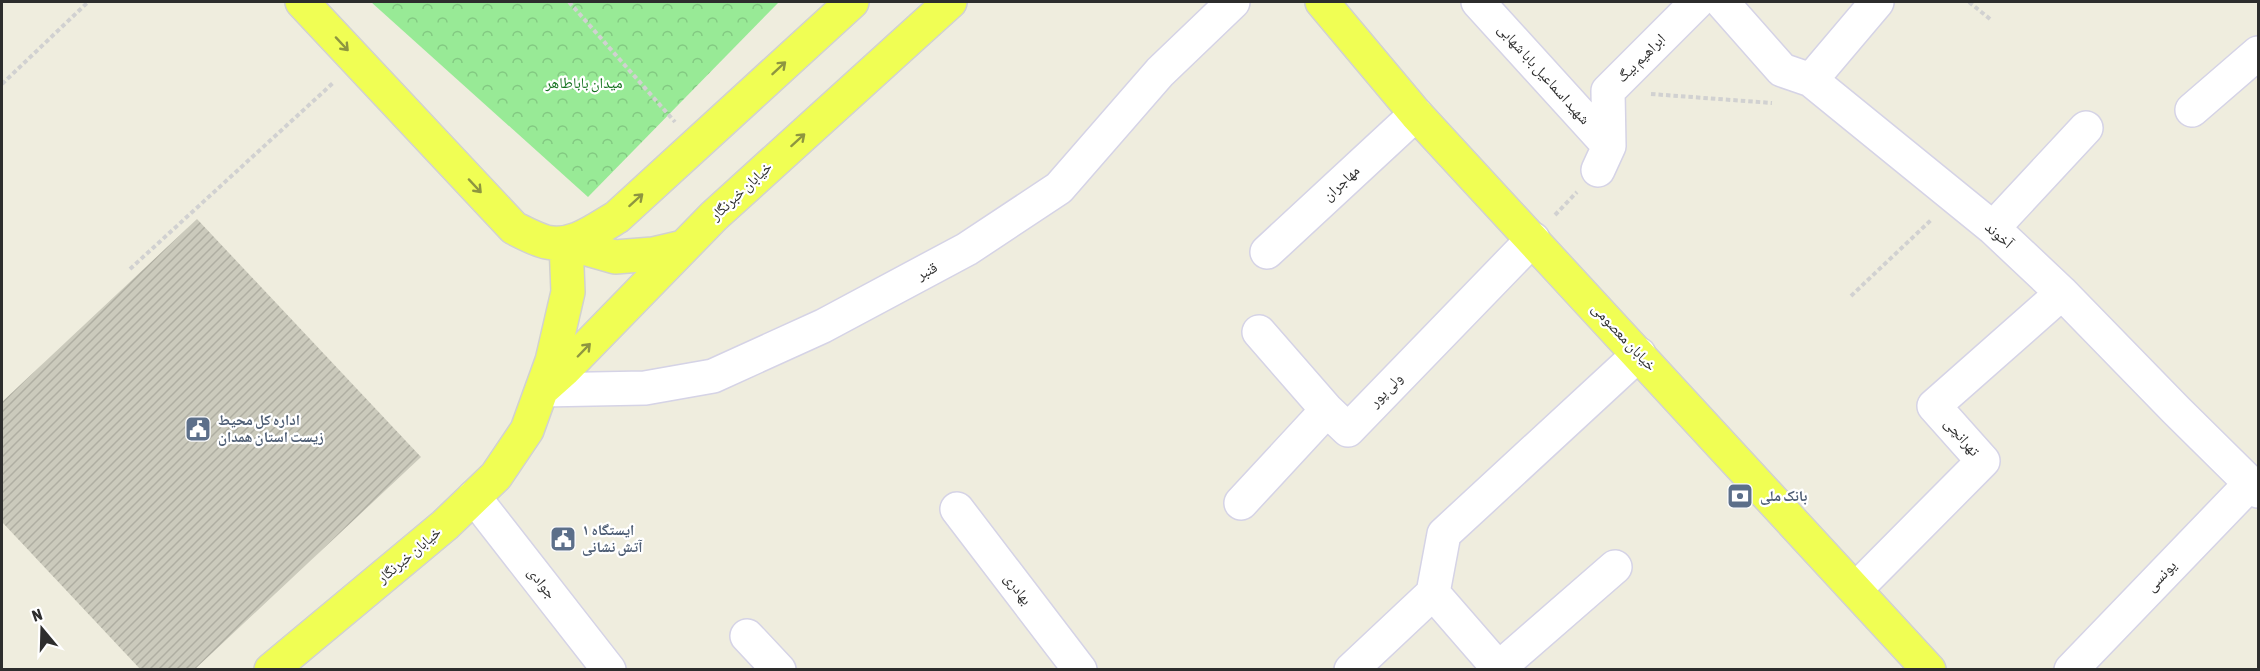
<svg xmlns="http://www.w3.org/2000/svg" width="2260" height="671" viewBox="0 0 2260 671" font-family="'Asap Condensed','Noto Naskh Arabic',sans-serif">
<defs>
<pattern id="park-crowns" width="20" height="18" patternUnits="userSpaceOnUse" patternTransform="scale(1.5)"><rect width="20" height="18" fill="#98ea96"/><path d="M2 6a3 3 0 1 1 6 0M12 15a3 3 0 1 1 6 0" fill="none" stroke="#83c982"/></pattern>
<pattern id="building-hatch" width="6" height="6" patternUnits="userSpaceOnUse" patternTransform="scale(1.5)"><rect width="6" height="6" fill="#cbcabc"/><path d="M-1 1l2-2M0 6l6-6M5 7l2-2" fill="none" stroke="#afaea2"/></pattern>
</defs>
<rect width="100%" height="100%" fill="#efedde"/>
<path fill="url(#park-crowns)" d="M371,2H779L588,197Z"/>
<path fill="url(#building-hatch)" d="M197,219L421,457L194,670H141L2,522V402Z"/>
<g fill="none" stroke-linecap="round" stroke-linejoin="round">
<g stroke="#d5d3e6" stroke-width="36">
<path id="minor" d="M1478,2L1609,146
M1722,2L1782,70L1811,80L1993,228L2062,293L2176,410L2258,491
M1811,80L1877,2
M2192,110L2258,53
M1598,170L1609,146L1608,91L1697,2
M1993,228L2086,128
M1267,252L1416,114
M1259,332L1327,410
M542,390L645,388L713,376L823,326L967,249L1059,188L1160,72L1233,2
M474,497L609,670
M1241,503L1327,410L1348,430L1533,239
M957,509L1080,670
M1856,589L1983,461L1934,406L2062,293
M1433,593L1444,534L1639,354
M1433,593L1500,670
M747,636L779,670
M1499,668L1615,567
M1351,670L1433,593
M2071,670L2251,483"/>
</g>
<g stroke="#d1d1d1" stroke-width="36">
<path id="major" d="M302,2L514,228C524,233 535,239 546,242C573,248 595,230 617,217L852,2
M1322,2L1416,114L1929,670
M545,387L564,370L714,216L950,2
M271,670L445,525L496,476L527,430L552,361L568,292L566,243L615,257L653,254L683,247"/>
</g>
<path stroke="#d1d1d1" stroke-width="4" stroke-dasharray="4.5 3" stroke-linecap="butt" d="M569,2L675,122
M1969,2L1990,19
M2,84L88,2
M1651,94L1772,103
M1555,215L1577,192
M130,269L333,83
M1851,296L1931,220"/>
<use href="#minor" stroke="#fff" stroke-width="33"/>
<use href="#major" stroke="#f0fe54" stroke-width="33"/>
</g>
<defs><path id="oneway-shaft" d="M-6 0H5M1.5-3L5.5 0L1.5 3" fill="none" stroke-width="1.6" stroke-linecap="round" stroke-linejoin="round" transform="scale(1.5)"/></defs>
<g stroke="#8e9640">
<use href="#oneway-shaft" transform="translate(342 44) rotate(47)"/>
<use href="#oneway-shaft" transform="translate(779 68) rotate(-43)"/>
<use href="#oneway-shaft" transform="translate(798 140) rotate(-42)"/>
<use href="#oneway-shaft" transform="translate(475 186) rotate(47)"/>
<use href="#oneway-shaft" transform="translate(636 200) rotate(-42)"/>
<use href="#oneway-shaft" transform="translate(584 350) rotate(-46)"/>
</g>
<defs>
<g id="civic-square" transform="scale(1.35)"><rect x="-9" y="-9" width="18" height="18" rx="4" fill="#5c6f8a" stroke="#fff"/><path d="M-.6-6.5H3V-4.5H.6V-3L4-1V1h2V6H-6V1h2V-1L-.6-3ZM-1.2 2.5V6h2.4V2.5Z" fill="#fff"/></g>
<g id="bank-square" transform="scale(1.35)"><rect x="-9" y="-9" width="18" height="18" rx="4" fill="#5c6f8a" stroke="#fff"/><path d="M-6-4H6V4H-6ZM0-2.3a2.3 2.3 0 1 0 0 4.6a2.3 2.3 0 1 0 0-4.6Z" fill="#fff"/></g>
</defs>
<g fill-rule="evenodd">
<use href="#civic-square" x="198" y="429"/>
<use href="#bank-square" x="1740" y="496"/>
<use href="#civic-square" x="563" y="539"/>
</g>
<g text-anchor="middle" stroke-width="4.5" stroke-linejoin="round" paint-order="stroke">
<g font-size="15" fill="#2d2d2d" stroke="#fff">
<text transform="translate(1641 58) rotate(-45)" y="5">ابراهیم بیگ</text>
<text transform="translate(1544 74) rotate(48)" y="5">شهید اسماعیل بابا شهابی</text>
<text transform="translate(1341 183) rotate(-43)" y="5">مهاجران</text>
<text transform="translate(741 191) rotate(-43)" y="5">خیابان خبرنگار</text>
<text transform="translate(1999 235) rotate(41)" y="5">آخوند</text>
<text transform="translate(927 271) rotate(-28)" y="5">قنبر</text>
<text transform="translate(1624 337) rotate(47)" y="5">خیابان معصومی</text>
<text transform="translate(1386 390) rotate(-46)" y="5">ولی پور</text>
<text transform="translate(1962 437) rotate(49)" y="5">تهرانچی</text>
<text transform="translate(409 555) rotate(-40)" y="5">خیابان خبرنگار</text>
<text transform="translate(2161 576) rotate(-46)" y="5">یونسی</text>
<text transform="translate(542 583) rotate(52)" y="5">جوادی</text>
<text transform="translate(1018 589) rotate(53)" y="5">بهادری</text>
</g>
<g font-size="15" fill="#14721e" stroke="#fff">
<text x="584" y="88">میدان باباطاهر</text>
</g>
<g font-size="15" font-weight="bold" fill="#4e5e75" stroke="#fff" text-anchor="start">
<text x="218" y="425">اداره کل محیط<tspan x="218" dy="17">زیست استان همدان</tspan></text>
<text x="1760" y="501">بانک ملی</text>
<text x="582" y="535">ایستگاه ۱<tspan x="582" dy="17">آتش نشانی</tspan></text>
</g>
</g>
<rect width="2260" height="671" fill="none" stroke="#2d2d2d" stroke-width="6"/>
<g transform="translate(42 629) rotate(341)" stroke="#ffffff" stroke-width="4.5" paint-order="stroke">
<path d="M0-4.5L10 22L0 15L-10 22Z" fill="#2d2d2d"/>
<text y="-9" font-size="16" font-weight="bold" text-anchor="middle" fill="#2d2d2d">N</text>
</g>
</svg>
